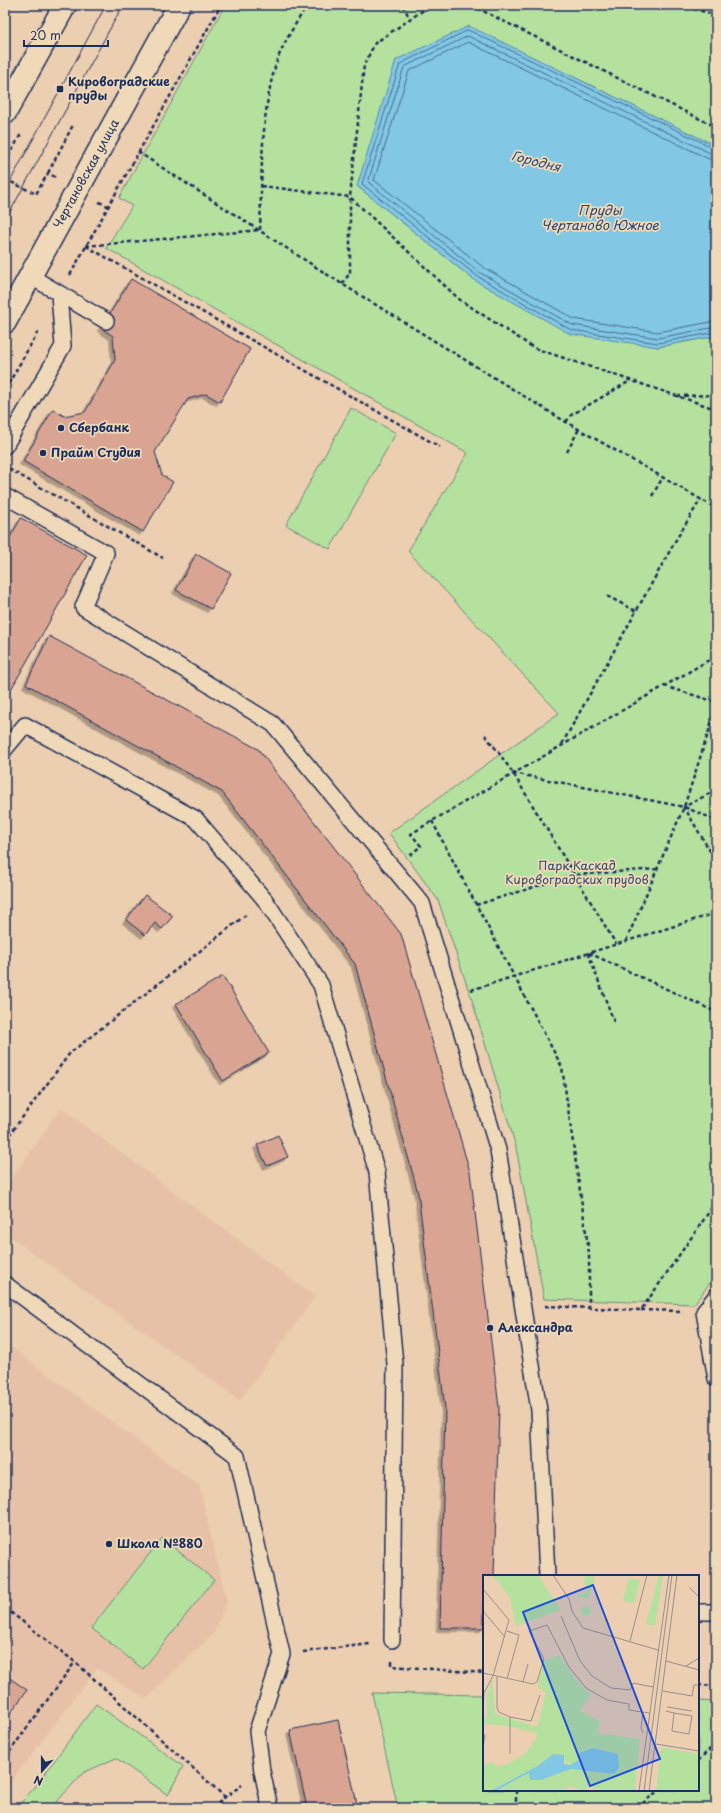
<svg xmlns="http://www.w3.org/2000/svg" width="721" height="1813" viewBox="0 0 721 1813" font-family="'Playpen Sans',sans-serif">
<defs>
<filter id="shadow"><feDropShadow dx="-3.5" dy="3.5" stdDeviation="0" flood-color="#0004"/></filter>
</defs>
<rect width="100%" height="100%" fill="#ecceb0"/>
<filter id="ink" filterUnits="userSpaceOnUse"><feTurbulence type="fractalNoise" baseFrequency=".025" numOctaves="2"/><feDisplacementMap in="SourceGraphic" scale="8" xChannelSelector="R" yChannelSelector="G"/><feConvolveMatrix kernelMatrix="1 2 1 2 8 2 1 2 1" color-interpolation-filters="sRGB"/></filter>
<g filter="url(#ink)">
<path fill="#e7c1a7" d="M61,1108L315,1297L240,1400L5,1233V1188Z
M5,1343L199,1486L227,1602L213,1634L146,1699L97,1668L5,1790Z"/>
<path fill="#b5e19f" stroke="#68887e" d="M225,5H716V146L468,26L357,186L474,280L658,347L716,336V1275L694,1304L544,1299L516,1147L472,1000L438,900L389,833L559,713L408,551L468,453L106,248L132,206L119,198Z
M351,408L396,433L330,549L286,525Z
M162,1538L214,1580L143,1669L91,1628Z
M372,1693L484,1695V1790H698V1701L716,1702V1808H398Z
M96,1704L183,1766L168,1795L116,1758L83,1773L51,1808H16L35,1787Z"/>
<path fill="#82c7e3" stroke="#598aae" d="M469,26L716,146V336L658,347L570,334L474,280L357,186L396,60Z"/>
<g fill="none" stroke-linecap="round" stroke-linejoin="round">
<path stroke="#446c93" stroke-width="1" d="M716,149L468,30L400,64L362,184L477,276L571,330L658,343L716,332
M716,154L710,153L468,36L404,67L368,182L479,272L572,325L658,338L716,327
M716,160L709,159L468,42L409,71L374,180L483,267L574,319L658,332L716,321"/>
</g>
<path fill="#daa492" stroke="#1b2f5e" filter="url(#shadow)" d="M131,279L250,349L220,402L206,394L188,399L155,452L162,475L173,482L143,532L23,461L53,409L64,416L85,412L115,360L113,336L101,328Z
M21,518L87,555L5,700V546Z
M196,554L231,573L211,609L176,590Z
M49,636L258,749L401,934L470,1172L499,1407L494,1576H484V1628H440L445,1408L418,1193L355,964L222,792L26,684Z
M145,895L173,916L162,929L155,923L145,935L126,920Z
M223,976L269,1053L223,1081L176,1004Z
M278,1135L288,1157L267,1166L257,1145Z
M5,1675L27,1690L5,1721Z
M338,1720L358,1808H307L290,1730Z"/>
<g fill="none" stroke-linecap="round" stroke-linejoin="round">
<g stroke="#1b2f5e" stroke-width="18">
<path id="lane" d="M30,276L106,321
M5,446L63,346L59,294
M5,496L106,553L83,607L273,724L422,903L498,1150L539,1410L547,1576
M5,749L25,725L196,819L265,900L321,985L377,1172L395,1364L392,1640
M5,1284L237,1456L282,1654L257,1731L262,1771L270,1808
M716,1296L704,1312L716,1379
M698,1612H716"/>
</g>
<g stroke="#1b2f5e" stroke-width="25">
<g id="secondary">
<path d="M5,113L65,5"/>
<path id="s1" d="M5,322L179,5"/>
</g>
</g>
<path stroke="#1b2f5e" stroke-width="2.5" stroke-dasharray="4 3" stroke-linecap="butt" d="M403,5L410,19
M471,5L716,127
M680,5L716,15
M138,152L342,284L566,422L716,508
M5,163L21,134
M48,173L73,125
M5,179L36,194L48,173L55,177
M261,186L350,197L460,300L534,348L716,409
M99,202L108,206
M86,246L260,230C262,176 260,109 278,58C285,40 297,22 307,5
M86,246L440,447
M70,275L221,5
M342,284L350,273V197L364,65L375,43L431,5
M5,390L39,330
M677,396L716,395
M566,422L571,415L630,381
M567,452L579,429
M9,469L163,558
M652,496L663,477
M607,596L636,611
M664,686L716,702
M485,735L496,749L513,773L616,944
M562,744L677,538L701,499
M513,773L684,807L716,820
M716,790L684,807L716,861
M432,821L562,1067L589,1253V1308
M410,855L421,846L411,834L432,821L716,656
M476,905L573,875L658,869
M626,941L684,807L716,709
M588,953L614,1022
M589,953L716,1012
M471,990L716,913
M5,1141L70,1053L247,914
M545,1306L641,1310L716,1202
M641,1310L682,1311
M5,1608L75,1662L225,1797
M303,1652L370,1644
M392,1661V1666L484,1673
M698,1685L716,1686
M5,1758L75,1662
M698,1761L716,1743
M213,1808L225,1797L242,1785
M516,1808V1790
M637,1808L659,1790"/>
<use href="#lane" stroke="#f0d9b8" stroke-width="15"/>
<use href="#secondary" stroke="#f0d9b8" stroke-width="22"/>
<path stroke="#1b2f5e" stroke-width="1" d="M5,191L106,5
M5,221L123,5"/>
</g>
</g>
<g fill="#1b2f5e" stroke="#f0d9b8" stroke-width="1.5">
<rect x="56" y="85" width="8" height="8" rx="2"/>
<circle cx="61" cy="428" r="4"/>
<circle cx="43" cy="453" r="4"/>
<circle cx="490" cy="1328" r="4"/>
<circle cx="109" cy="1544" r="4"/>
</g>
<g text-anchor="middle" stroke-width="3.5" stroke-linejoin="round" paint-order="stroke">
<g font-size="12" font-weight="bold" fill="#1b2f5e" stroke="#f0d9b8" text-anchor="start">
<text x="68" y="86">Кировоградские<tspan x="68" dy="14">пруды</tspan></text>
<text x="69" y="432">Сбербанк</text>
<text x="51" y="457">Прайм Студия</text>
<text x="498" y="1332">Александра</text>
<text x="117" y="1548">Школа №880</text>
</g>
<g font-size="12" fill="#1b2f5e" stroke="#f0d9b8">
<text dy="4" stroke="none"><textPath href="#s1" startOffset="169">Чертановская улица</textPath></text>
</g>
<g font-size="12" fill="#324a68" stroke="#f0d9b8">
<text x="577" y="870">Парк Каскад<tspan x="577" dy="14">Кировоградских прудов</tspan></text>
</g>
<g font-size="13" font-style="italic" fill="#2a4672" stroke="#f0d9b8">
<text transform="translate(536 161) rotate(14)" y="5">Городня</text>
<text x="600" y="215">Пруды<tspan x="600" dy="15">Чертаново Южное</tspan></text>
</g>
</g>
<g transform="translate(483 1575)">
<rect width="216" height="216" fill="#ecceb0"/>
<path d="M0,0H55L78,35L33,51L27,23L15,6L8,1ZM102,0L112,3L105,24L94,21V18L101,20L105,13L101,9ZM176,0H180L172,51L163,49ZM146,3L157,6L151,28L140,26ZM98 36a5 5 0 1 1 10 0a5 5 0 1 1-10 0ZM76,80L94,106L108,119L97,136L117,146L115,158L157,164L152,216H123L105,212L101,216L88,212L75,216H0V190L10,187L14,192L25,189L43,178L53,164L54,158L24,151L0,149V144H4V120L9,104L12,139L54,152L63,118L55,112L56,104L62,85ZM70,179L82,184L83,190L94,188L96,185L95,182L131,199L88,194L58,205L46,198ZM178,172L216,179V216H173Z" fill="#b5e19f" fill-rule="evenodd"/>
<path d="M110,173L135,179L136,193L131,199L88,194L58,205H47L46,198L70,179L81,180V189L87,190L96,185L94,179Z" fill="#82c7e3"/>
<path fill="none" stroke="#82c7e3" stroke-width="2" d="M10,216L53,193"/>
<path fill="none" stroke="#988e8f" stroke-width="1" d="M70,0L86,24L89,36L100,53L175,75M206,12L216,22M0,14L26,45L10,101L1,118L0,136M0,36L22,62M78,41L97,86L109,101L128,113L147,115L150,108L170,112M147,66L164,0M183,86L216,95M203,91L216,83M0,98L50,109L54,107L61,84L46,56L64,50L86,92L103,113L124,125L146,129V135L166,138M14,102V133L16,137L27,142L48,146L57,120M24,104L36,60L24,56M40,107L45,89M180,116L209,121L211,110H216M184,132L209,136M183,136L191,138L189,156L206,159L209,141L191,138M160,158L158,153L160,137M0,160H2L0,173M173,169L216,176M27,179V142M156,216L186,0M161,216L189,0M166,216L194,0"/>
<path fill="#1d4ed8" fill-opacity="0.15" stroke="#1d4ed8" stroke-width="2" d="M110,10L177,184L107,211L40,37Z"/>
<rect width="216" height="216" fill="none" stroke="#1b2f5e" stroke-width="2"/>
</g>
<rect width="721" height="1813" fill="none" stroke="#f0d9b8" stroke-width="20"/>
<rect x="10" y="10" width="701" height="1793" fill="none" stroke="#1b2f5e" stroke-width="1.5" filter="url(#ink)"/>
<g transform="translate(42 1771) rotate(201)" stroke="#f0d9b8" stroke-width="3" paint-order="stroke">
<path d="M0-3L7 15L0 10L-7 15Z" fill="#1b2f5e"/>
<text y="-6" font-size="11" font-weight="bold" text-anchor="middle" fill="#1b2f5e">N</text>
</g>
<path d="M24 40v6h84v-6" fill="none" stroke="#1b2f5e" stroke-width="2"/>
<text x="30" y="40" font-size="12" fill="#1b2f5e" stroke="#f0d9b8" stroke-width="3" paint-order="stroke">20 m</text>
</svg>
